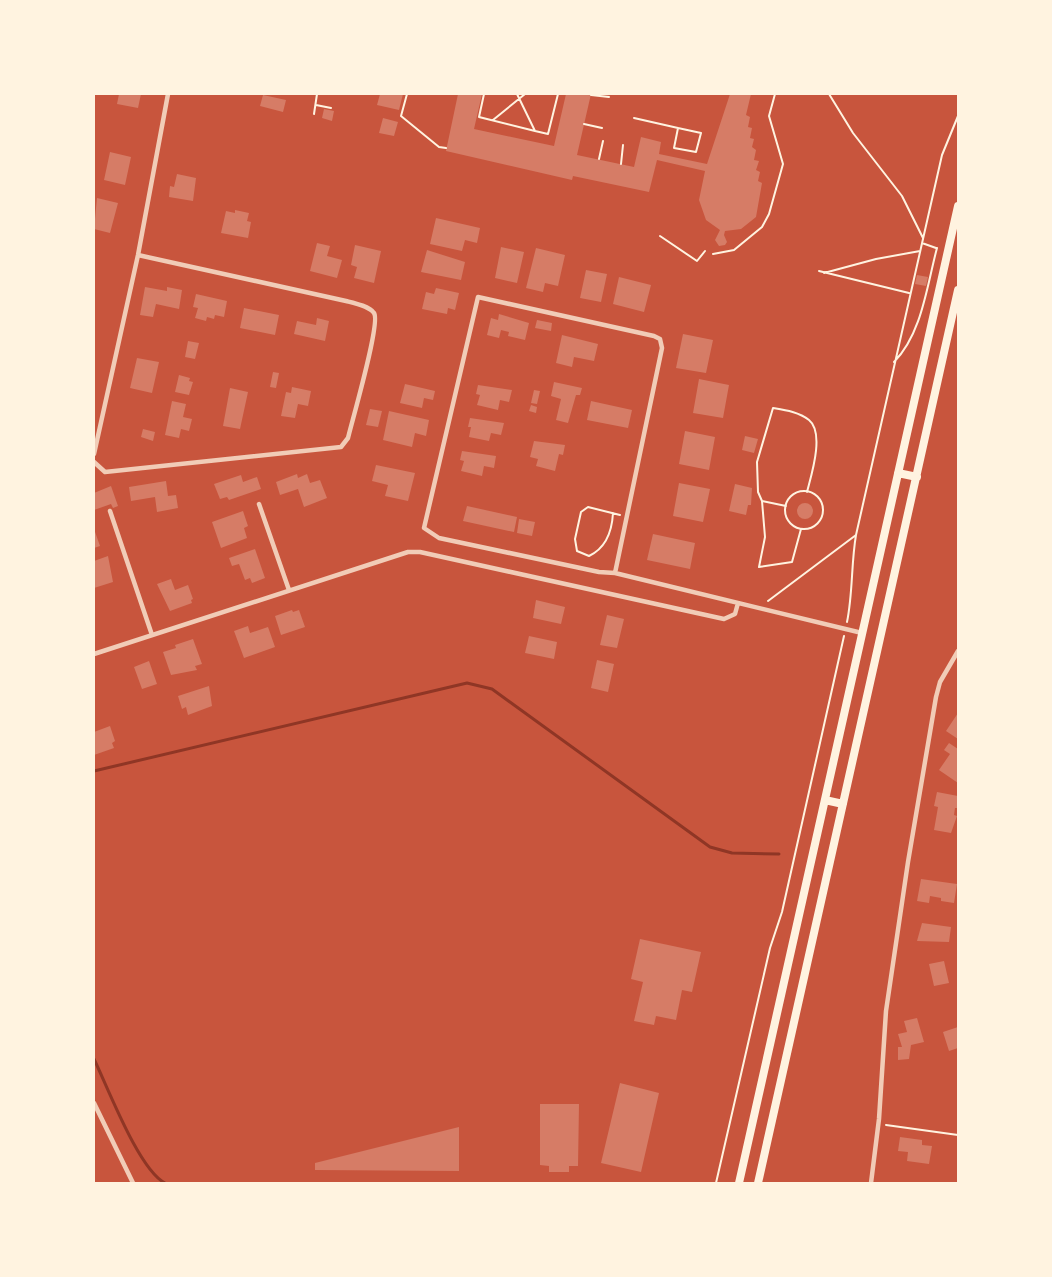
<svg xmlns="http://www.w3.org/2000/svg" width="1052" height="1277" viewBox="0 0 1052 1277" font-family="Ubuntu,sans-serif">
<rect width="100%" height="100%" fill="#c8553d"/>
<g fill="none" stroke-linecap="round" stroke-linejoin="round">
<path stroke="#8f3625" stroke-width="3" d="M94,771L467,683L492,689L710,847L732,853L779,854
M94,1059C108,1088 139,1170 165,1183"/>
</g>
<path fill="#d67c66" d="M119,94H141L138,108L117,104Z
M380,94H403L399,110L377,105Z
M458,94H482L474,129L554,146L566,94H591L577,155L634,167L641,137L661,142L659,154L707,164L730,94H751L746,115L750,117L748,127L752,128L750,138L754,139L752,147L756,150L754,160L759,161L756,170L760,172L758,181L762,183L756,217L741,229L725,231L724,235L727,242L725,245L719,246L715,240L720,230L706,220L699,200L705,171L657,160L649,192L573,176L572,180L446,151Z
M263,95L286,100L283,112L260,106Z
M324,109L334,111L332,121L322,118Z
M383,118L398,122L394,136L379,133Z
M110,152L131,157L125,185L104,180Z
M177,174L196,178L193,201L169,197L170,186L174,187Z
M97,198L118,203L110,233L94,229Z
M235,210L249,213L247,221L251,222L248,238L221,233L226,211L235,213Z
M436,218L480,228L477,243L465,240L462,251L430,244Z
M317,243L330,246L327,256L342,260L337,278L310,271Z
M355,245L381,251L374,283L354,278L357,267L351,265Z
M501,247L524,252L517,283L495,278Z
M536,248L565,255L558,286L545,283L543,292L526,288Z
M427,250L465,262L461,280L421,272Z
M586,270L607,274L601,302L580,298Z
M917,275L928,277L926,286L915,284Z
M619,277L651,285L644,312L613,304Z
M145,287L167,291V287L182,290L179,309L156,304L153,317L140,315Z
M436,288L459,293L455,310L448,308L447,314L422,309L426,292L434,294Z
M196,294L227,301L224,317L215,315L214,319L207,317L206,321L195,318L198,308L193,307Z
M244,308L279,315L275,335L240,328Z
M499,314L529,323L525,340L508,336L509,332L501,330L499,338L487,335L491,318L498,320Z
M317,318L329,321L325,341L294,334L297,321L316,325Z
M537,320L552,323L551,331L535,328Z
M683,334L713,340L706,373L676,368Z
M562,335L598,344L594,361L574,357L572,367L556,363Z
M188,341L199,343L195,359L185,357Z
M137,358L159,362L152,393L130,388Z
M273,372L279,373L276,388L270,387Z
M179,375L190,378L189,381L193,382L189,395L175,392Z
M699,379L729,385L723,418L693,413Z
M554,382L582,388L580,395H576L568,423L556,420L561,399L551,396Z
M405,384L435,391L433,400L424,398L422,408L400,403Z
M478,385L512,390L509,402L500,400L498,410L477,405L480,395L476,394Z
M292,387L311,391L308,406L298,404L295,418L281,416L286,392L291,393Z
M230,388L248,392L240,429L223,426Z
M534,390L540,391L537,404L531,403Z
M172,401L186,404L183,417L192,419L189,431L181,429L179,438L165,435Z
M591,401L632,410L628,428L587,420Z
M531,405L537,407L536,413L529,411Z
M370,409L382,411L378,427L366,425Z
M389,411L429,420L426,436L415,433L412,447L383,440Z
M470,418L504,423L501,435L491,433L489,441L469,437L471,427H468Z
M143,429L155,432L153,441L141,437Z
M685,431L715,437L709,470L679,464Z
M745,436L758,439L754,453L742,450Z
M534,441L565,445L563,455L559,454L555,471L536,466L538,459L530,457Z
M462,451L496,456L494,468L484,466L482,476L461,471L464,461L460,460Z
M376,465L415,473L408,501L385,496L388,485L372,481Z
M297,474L298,478L307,474L310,483L320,480L327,498L304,507L298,489L280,495L276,482Z
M241,475L243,482L257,477L261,489L229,500L227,497L220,499L214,484Z
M166,481L168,496L176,495L178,508L157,512L155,497L131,501L129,487Z
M679,483L710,489L703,522L673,516Z
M735,484L752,488L751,505H748L746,515L729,511Z
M111,486L118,506L113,508L111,504L94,510V493Z
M797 511a8 8 0 1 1 16 0a8 8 0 1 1-16 0Z
M467,506L517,517L514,532L463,521Z
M243,511L248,526L244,528L247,538L221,548L212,522Z
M519,519L535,522L532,536L517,533Z
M94,529L100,546L94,548Z
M653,534L695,543L690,569L647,560Z
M255,549L265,578L252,583L250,578L245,580L239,564L232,566L229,558Z
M108,556L113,582L94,588V561Z
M171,579L175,590L188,585L193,599L191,600L192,603L170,611L157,584Z
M536,600L565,607L561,624L533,618Z
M292,610L293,612L299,610L305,627L281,635L275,616Z
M607,615L624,619L617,648L600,645Z
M248,626L250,633L268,627L275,647L244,658L234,631Z
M529,636L557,642L554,659L525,653Z
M193,639L202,664L195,666L197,670L171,675L163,652L176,648L175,645Z
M597,660L614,664L608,692L591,688Z
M149,661L157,684L142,689L134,667Z
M209,686L212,706L188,715L186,707L182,709L178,696Z
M958,713V739L946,731Z
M110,726L115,741L112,743L114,748L94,755V732Z
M949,743L958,749V783L939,770L950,754L944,750Z
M937,792L958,796V808H955L954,815L957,816L951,833L934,830L938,807L934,806Z
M921,879L957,884L954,903L941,901V898L930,896L929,903L917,901Z
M922,923L951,927L949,942L917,941Z
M640,939L701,952L692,992L682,990L676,1020L656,1016L654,1025L634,1021L643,982L631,979Z
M944,961L949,983L934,986L929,964Z
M917,1018L924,1042L911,1045L909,1059L898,1060V1047H902L898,1034L907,1032L904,1021Z
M958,1027V1048L949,1051L943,1032Z
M620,1083L659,1093L641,1172L601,1163Z
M540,1104H579L578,1166H569V1172H549V1166L540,1165Z
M459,1127V1171L315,1170V1163Z
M900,1137L922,1140V1145L932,1146L929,1164L907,1161L908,1152L898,1151Z"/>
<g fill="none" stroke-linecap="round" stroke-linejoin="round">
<path stroke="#fff3e0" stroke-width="2" d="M407,94L401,116L439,147L446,148
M484,94L479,117L535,131
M517,94L535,131L548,134L558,94
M829,94L853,133L902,196L923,238
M591,95L609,97
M316,105L331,108
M314,114L317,94
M634,118L678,128L674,148L696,152L701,133L678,128
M493,120L525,94
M584,124L602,128
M599,159L603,141
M621,164L623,145
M660,236L697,261L705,251
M922,243L936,248
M713,254L734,250L762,227L769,214L783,164L769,116L775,94
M819,271L909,293
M824,273L876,259L920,251
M894,362C922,334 927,285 937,248
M785 510a19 19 0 1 1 38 0a19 19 0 1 1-38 0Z
M762,501L786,506
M613,513C612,531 606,548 589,556L577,551L575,539L581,512L588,507L620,515
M801,529L792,562L759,567L765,537L762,501L758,492L757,462L773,408C785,410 799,412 809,420C825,433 811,476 807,492
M768,601L856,535
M847,622C853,593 851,564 856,535L942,155L958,116
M886,1125L958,1135
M716,1183L770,948L782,912L844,636"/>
<path stroke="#f1ccb7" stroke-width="4.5" d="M94,454L138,255L168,94
M94,462L105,472L341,447L348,438C352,421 381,322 374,313C369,306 354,303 346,301L138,255
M259,504L289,590
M110,511L152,635
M615,573L662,348L660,339L654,336L478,297L424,528L439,538L599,572L615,573L862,633
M94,654L408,552H420L724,619L735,614L738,603
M94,1103L133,1183
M871,1183L879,1119L886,1011L908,862L936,697L940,682L958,651"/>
<path stroke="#fff3e0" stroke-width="8" d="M898,473L917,477
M825,800L843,804
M739,1183L958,206
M758,1183L958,290"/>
</g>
<rect width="1052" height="1277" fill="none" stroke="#fff3e0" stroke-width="190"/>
</svg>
